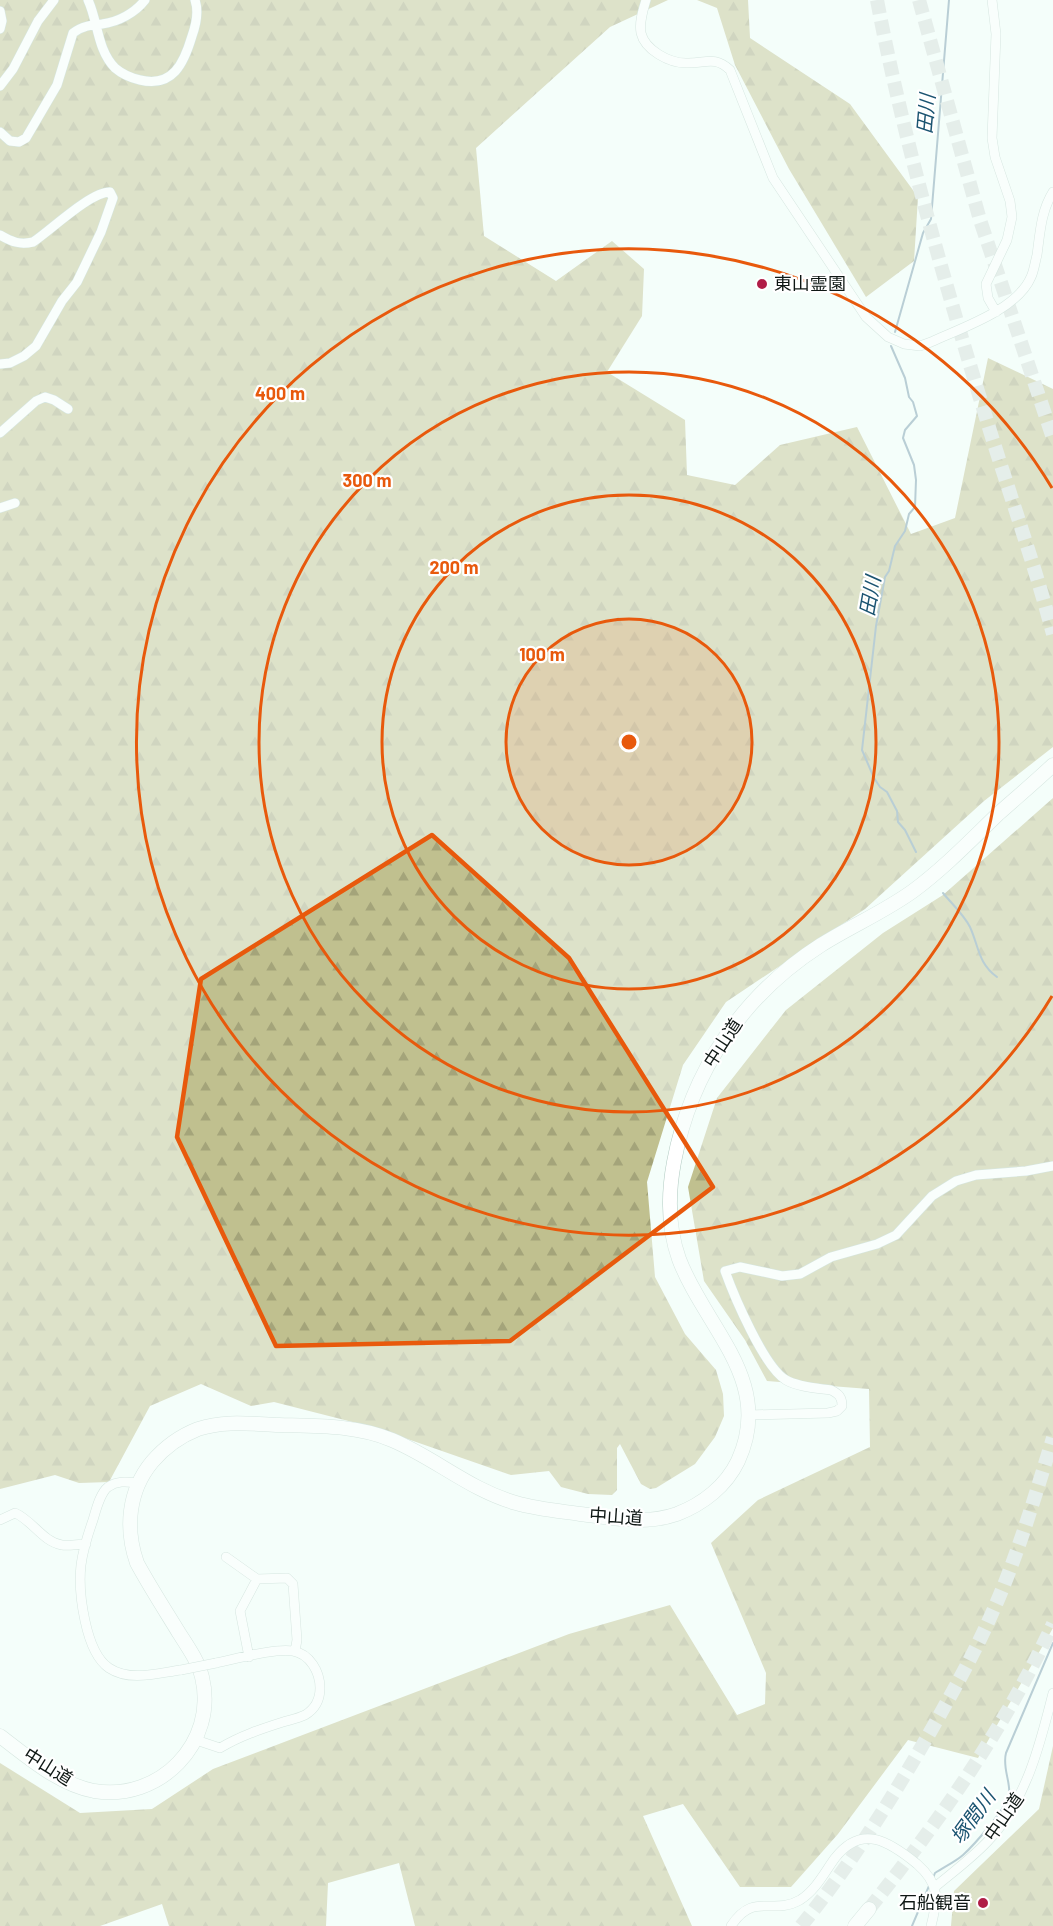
<svg xmlns="http://www.w3.org/2000/svg" width="1053" height="1926" viewBox="0 0 1053 1926" font-family="Barlow,'Noto Sans JP',sans-serif">
<defs>
<pattern id="forest-firs" width="22" height="20" patternUnits="userSpaceOnUse" patternTransform="scale(1.5)"><rect width="22" height="20" fill="#c0c08f"/><path d="M5 1l3.5 6h-7zM16 11l3.5 6h-7z" fill="#a4a47a"/></pattern>
</defs>
<rect width="100%" height="100%" fill="#f4fefa"/>
<path fill="url(#forest-firs)" d="M0,0H668L610,27L476,148L484,236L556,281L612,241L644,269L642,316L607,372L685,420L687,475L735,485L780,445L857,427L911,534L955,518L988,358L1053,389V747L984,801L865,909L726,1002L683,1065L647,1182L655,1277L685,1334L716,1370L723,1394L724,1416L715,1437L695,1464L656,1488L650,1489L641,1484L620,1444L617,1448V1490L612,1495L588,1494L561,1487L549,1471L511,1475L376,1428L274,1402L251,1406L201,1384L150,1406L109,1482L79,1483L55,1475L0,1489Z
M697,0H748L750,38L850,104L918,197L914,261L866,297L789,169L735,65L717,8Z
M1053,798V1628L978,1758L908,1740L838,1834L791,1887H740L683,1804L643,1816L692,1926H415L399,1863L328,1883L326,1926H169L162,1904L100,1926H0V1763L80,1813L152,1809L213,1769L569,1634L670,1605L737,1715L765,1704L766,1673L711,1543L758,1500L870,1447L869,1389L767,1381L745,1340L704,1281L688,1187L717,1098L786,1010L883,933L943,895Z
M1053,1746V1926H951L954,1891L1039,1809Z"/>
<g fill="none" stroke-linecap="round" stroke-linejoin="round">
<path stroke="#7196a9" stroke-width="2" d="M895,332L923,233L931,219L949,0
M891,346L905,378L909,397L913,402L917,416L905,430L903,438L914,465L916,480L915,507L909,514L905,531L895,546L889,571L885,577L876,626L862,750L874,778L880,787L887,792L897,811L898,822L905,830L916,852
M943,893C952,904 964,915 970,927C979,947 978,963 997,977
M933,1878L935,1873C944,1867 955,1862 963,1855C973,1846 1007,1808 1009,1795C1011,1782 1002,1768 1006,1753L1053,1643
M912,1926L929,1886"/>
<path stroke="#d2dbd8" stroke-width="14" stroke-dasharray="14 7" stroke-linecap="butt" d="M877,0C905,147 947,291 991,434C1012,501 1035,566 1053,634
M919,0L980,220L1053,438
M869,1909C941,1819 1004,1729 1053,1624
M801,1926C853,1862 896,1792 937,1720C957,1684 977,1648 993,1611C1018,1555 1035,1496 1053,1438"/>
<g stroke="#b2cbc2" stroke-width="10">
<path id="minor" d="M88,0C98,21 97,50 115,68C122,74 131,78 140,80C173,88 184,63 192,36C196,25 199,12 195,0
M646,0C643,10 639,22 641,33C645,50 669,63 686,63C705,64 714,55 730,70L773,178L866,317L888,337L904,344L920,346L931,342C961,328 1017,310 1031,277C1034,271 1035,262 1037,255C1040,233 1041,211 1053,192
M992,0L996,34L992,138L995,157L1010,201L1012,217L1007,240L986,284L988,298L996,312
M0,11L2,21L0,29
M0,86L13,69L38,21L54,0
M0,132L10,141L19,142L26,138L57,85L73,33C82,26 91,25 102,24C118,22 135,13 145,0
M0,235C12,242 20,245 33,242C51,230 90,192 110,192L113,198L101,232L77,282L62,301L36,346L24,356L10,363L0,364
M0,433L36,401L45,397L54,400L68,409
M0,508L15,503
M749,1415L828,1413L837,1411L842,1406C842,1397 839,1394 831,1390C817,1388 798,1387 786,1380C764,1367 734,1296 725,1271L740,1267L782,1276L800,1274L831,1257L877,1244L896,1235L932,1196L956,1181L976,1175L1026,1171L1053,1166
M139,1483C128,1482 118,1480 108,1487C100,1493 96,1510 93,1520C88,1534 83,1550 81,1565C78,1591 85,1652 109,1668C130,1682 158,1673 181,1670
M0,1520L15,1513C32,1520 43,1542 62,1545C69,1546 78,1544 86,1544
M226,1557L257,1579L287,1578L293,1584L297,1640L295,1651
M249,1657L240,1611L257,1579
M196,1740L220,1748C240,1736 261,1729 283,1722C290,1720 299,1718 305,1715C315,1709 320,1699 320,1688C320,1672 310,1654 293,1651C274,1648 236,1659 216,1663
M935,1887C953,1872 972,1858 988,1841C1026,1801 1040,1745 1053,1693
M731,1926C754,1891 772,1916 800,1900C816,1890 824,1873 835,1858C862,1823 890,1842 917,1864C940,1884 938,1899 931,1926"/>
</g>
<g stroke="#b2cbc2" stroke-width="15">
<path id="highway" d="M0,1736C28,1757 58,1784 94,1791C159,1802 218,1743 202,1677C198,1661 188,1647 179,1633C165,1610 150,1587 137,1563C125,1529 128,1491 152,1462C164,1448 180,1436 198,1429C224,1420 252,1424 279,1425C317,1426 356,1425 392,1440C435,1458 470,1490 516,1503C537,1509 559,1511 580,1514C613,1518 646,1525 677,1514C703,1504 726,1486 738,1461C775,1381 705,1328 679,1259C668,1228 668,1194 674,1162C691,1071 743,995 821,945C851,926 884,912 913,891C944,868 970,841 998,814C1016,798 1035,782 1053,765
M855,1926L869,1909"/>
</g>
<use href="#minor" stroke="#fff" stroke-width="9"/>
<use href="#highway" stroke="#fff" stroke-width="14"/>
<g stroke="#b2cbc2" stroke-width="10" stroke-linecap="butt">
<path id="minor-bridge" d="M181,1670L216,1663"/>
</g>
<use href="#minor-bridge" stroke="#fff" stroke-width="9"/>
</g>
<path d="M0 0H1053V1926H0ZM432,835L569,958L713,1187L510,1341L276,1346L177,1137L201,979Z" fill="#f4fefa" fill-opacity=".55" fill-rule="evenodd"/>
<path fill="none" stroke="#e8590c" stroke-width="4.5" stroke-linejoin="round" d="M432,835L569,958L713,1187L510,1341L276,1346L177,1137L201,979Z"/>
<circle cx="629" cy="742" r="123" fill="#e8590c" fill-opacity=".12"/>
<g fill="none" stroke="#e8590c" stroke-width="3">
<circle cx="629" cy="742" r="123"/>
<circle cx="629" cy="742" r="247"/>
<circle cx="629" cy="742" r="370"/>
<path d="M1052 996A493 493 0 1 1 1052 488"/>
</g>
<g fill="#b01d47" stroke="#fff" stroke-width="2">
<circle cx="762" cy="284" r="6"/>
<circle cx="983" cy="1903" r="6"/>
</g>
<g text-anchor="middle" stroke-width="4.5" stroke-linejoin="round" paint-order="stroke">
<g font-size="18" fill="#0e1714" stroke="#fff" text-anchor="start">
<text x="774" y="290">東山霊園</text>
<text x="971" y="1909" text-anchor="end">石船観音</text>
</g>
<g font-size="18" fill="#0e1714" stroke="#fff">
<text transform="translate(723 1043) rotate(-57)" y="6">中山道</text>
<text transform="translate(616 1517) rotate(4)" y="6">中山道</text>
<text transform="translate(48 1767) rotate(32)" y="6">中山道</text>
<text transform="translate(1004 1817) rotate(-55)" y="6">中山道</text>
</g>
<g font-size="20" font-style="italic" fill="#1b5471" stroke="#fff">
<text transform="translate(926 114) rotate(-85)" y="7">田川</text>
<text transform="translate(870 596) rotate(-80)" y="7">田川</text>
<text transform="translate(973 1817) rotate(-54)" y="7">塚間川</text>
</g>
</g>
<circle cx="629" cy="742" r="9" fill="#e8590c" stroke="#fff" stroke-width="3"/>
<g font-size="18" text-anchor="middle" font-weight="bold" fill="#e8590c" stroke="#fff" stroke-width="4.5" stroke-linejoin="round" paint-order="stroke">
<text x="280" y="400">400 m</text>
<text x="367" y="487">300 m</text>
<text x="454" y="574">200 m</text>
<text x="542" y="661">100 m</text>
</g>
</svg>
